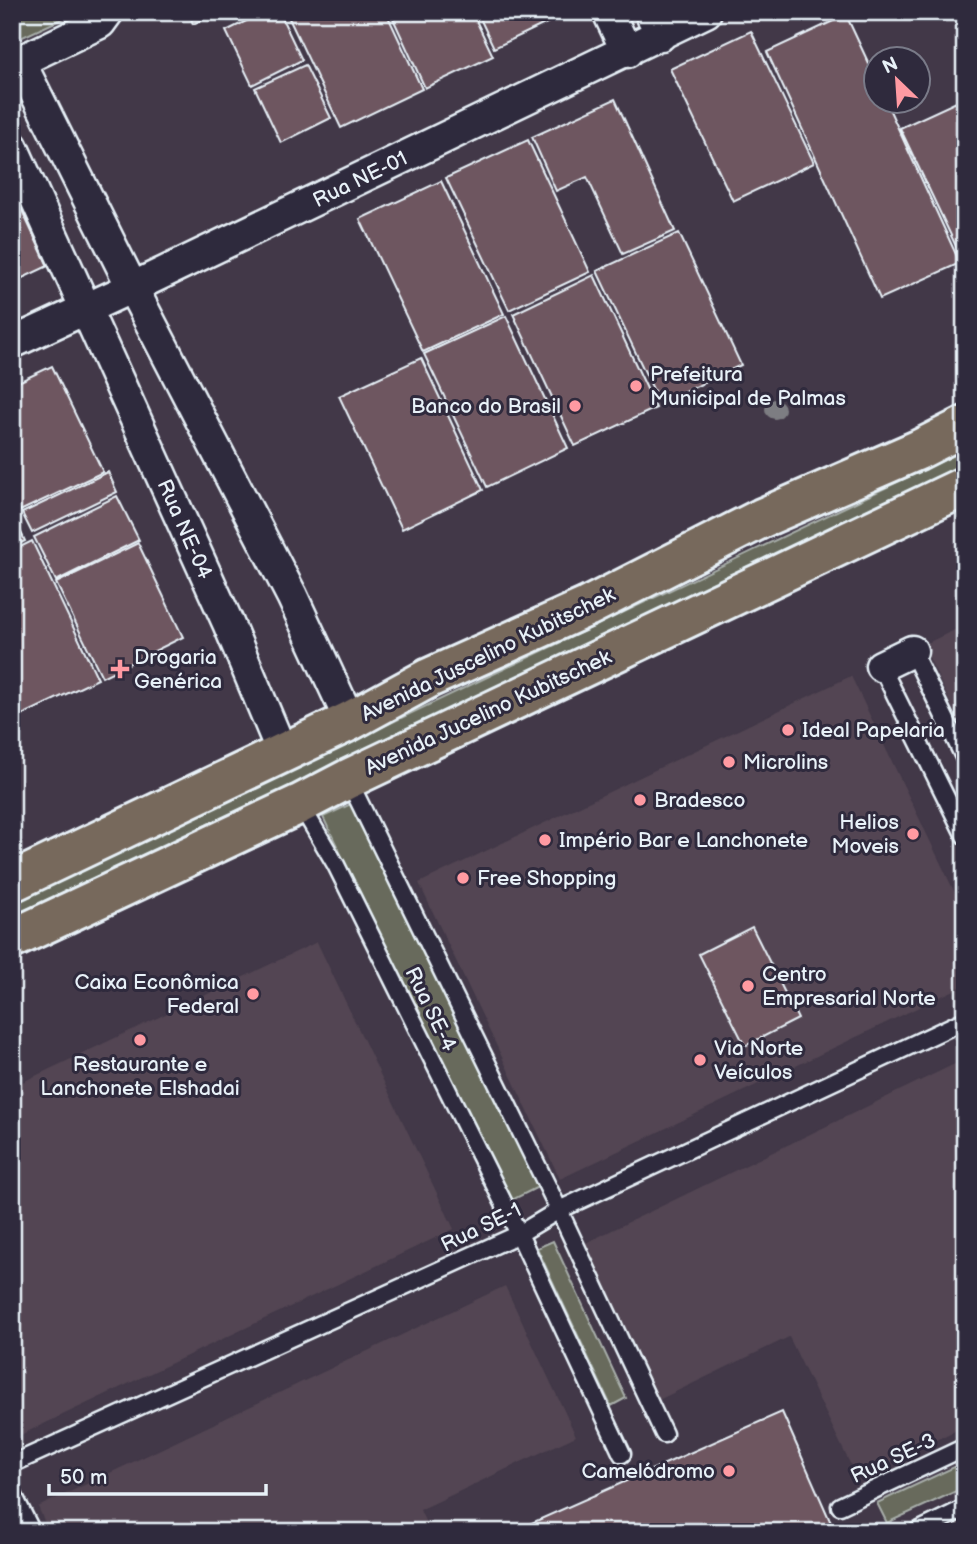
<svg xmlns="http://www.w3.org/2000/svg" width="977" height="1544" viewBox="0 0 977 1544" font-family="'Balsamiq Sans',sans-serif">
<rect width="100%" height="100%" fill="#423848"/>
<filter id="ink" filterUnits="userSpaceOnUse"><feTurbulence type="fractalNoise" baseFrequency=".0143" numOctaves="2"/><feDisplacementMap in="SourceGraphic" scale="14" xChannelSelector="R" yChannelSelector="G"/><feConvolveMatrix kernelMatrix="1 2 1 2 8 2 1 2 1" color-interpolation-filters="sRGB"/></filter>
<g filter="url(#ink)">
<path fill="#524552" d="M965,625V734L923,645Z
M851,676L965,914V985L560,1179L419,883Z
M317,942L454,1229L12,1439V1087Z
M965,1059V1426L857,1478L789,1337L642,1408L567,1252Z
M505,1286L576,1436L420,1510L430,1532H49L38,1507Z"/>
<path fill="#676b5c" stroke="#a8aeaa" stroke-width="2" d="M12,12H77L12,42Z
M965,450V474L12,928V903Z
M355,802L540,1186L508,1202L323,817Z
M553,1241L626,1398L611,1406L537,1248Z
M965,1462V1487L887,1523L877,1503Z"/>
<path fill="#6e5760" stroke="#e8f1f8" stroke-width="2" d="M188,12H219L193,24Z
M265,12H279L302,60L252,85L226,31Z
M286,12H386L422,89L341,128Z
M390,12H472L493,56L425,88Z
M477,12H570L494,48Z
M846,15L876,79V102H886L960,263L880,299L767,52Z
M751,31L814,163L733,201L670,69Z
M305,65L331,118L281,143L255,88Z
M965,98V260L963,261L900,128Z
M615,99L675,231L623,254L587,177L556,191L532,137Z
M528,140L590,272L509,310L446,178Z
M441,181L504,314L423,352L360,219Z
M18,202L48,266L12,283V205Z
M679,233L741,365L660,404L597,271Z
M594,275L656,408L575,446L513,314Z
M506,316L568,448L487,487L424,354Z
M421,358L483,490L402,529L339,396Z
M52,366L103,472L20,511L12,494V385Z
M108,472L117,492L32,533L22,513Z
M117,496L139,540L56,581L34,537Z
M12,513L25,541L12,547Z
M32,541L98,679L18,717L12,705V551Z
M138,543L183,637L102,677L56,583Z
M752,927L798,1019L745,1046L699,954Z
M782,1412L835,1532H519L518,1529Z"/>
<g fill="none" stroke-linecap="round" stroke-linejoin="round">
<g stroke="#e8f1f8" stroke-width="21">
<path id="service" d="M912,651L965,759
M881,666L965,836
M348,779L559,1210L664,1434
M300,804L336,865L519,1234L622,1454
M12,1464L519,1234L559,1210L965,1020
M12,1492L32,1532
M840,1506L965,1447
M916,1532L965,1508"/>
</g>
<g stroke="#e8f1f8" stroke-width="35">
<path id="minor" d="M608,12L627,52
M650,12L661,35
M20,62L132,287L292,596L350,721
M12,65L100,23L108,12
M12,146L228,623L282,752
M12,343L148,280L706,12
M881,666L912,651"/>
</g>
<g stroke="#e8f1f8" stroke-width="44">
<path id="primary" d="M12,882L350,721L429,678L587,607L762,518L918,450L965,426
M12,939L300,804L348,779L965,486"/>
</g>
<use href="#service" stroke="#2f2a3d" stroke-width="16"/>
<use href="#minor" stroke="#2f2a3d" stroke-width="30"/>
<use href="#primary" stroke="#77695c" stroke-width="38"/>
</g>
<circle fill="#7d7d82" cx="775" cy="409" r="10"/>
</g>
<g fill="#ff9aa2" stroke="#2f2a3d" stroke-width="2.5">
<circle cx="636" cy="386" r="7"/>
<circle cx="575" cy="406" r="7"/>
<path d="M116.5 658.5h7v7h7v7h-7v7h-7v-7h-7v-7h7z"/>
<circle cx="788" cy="730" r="7"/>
<circle cx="729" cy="762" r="7"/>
<circle cx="640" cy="800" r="7"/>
<circle cx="913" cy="834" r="7"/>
<circle cx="545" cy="840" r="7"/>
<circle cx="463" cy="878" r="7"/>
<circle cx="748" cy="986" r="7"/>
<circle cx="253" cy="994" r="7"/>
<circle cx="140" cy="1040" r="7"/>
<circle cx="700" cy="1060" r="7"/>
<circle cx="729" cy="1471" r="7"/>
</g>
<g text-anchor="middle" stroke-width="6" stroke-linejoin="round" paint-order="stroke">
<g font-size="21" fill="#e8f1f8" stroke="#2f2a3d">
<text transform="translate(360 179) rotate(-26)" y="7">Rua NE-01</text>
<text transform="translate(185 529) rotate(66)" y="7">Rua NE-04</text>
<text transform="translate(488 654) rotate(-26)" y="7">Avenida Juscelino Kubitschek</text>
<text transform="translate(488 712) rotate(-25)" y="7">Avenida Jucelino Kubitschek</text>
<text transform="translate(431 1009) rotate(64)" y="7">Rua SE-4</text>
<text transform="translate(481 1227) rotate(-26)" y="7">Rua SE-1</text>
<text transform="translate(893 1458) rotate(-25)" y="7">Rua SE-3</text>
</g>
<g font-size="21" fill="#e8f1f8" stroke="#2f2a3d" text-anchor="start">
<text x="650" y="381">Prefeitura<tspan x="650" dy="24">Municipal de Palmas</tspan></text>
<text x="561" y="413" text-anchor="end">Banco do Brasil</text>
<text x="134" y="664">Drogaria<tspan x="134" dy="24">Genérica</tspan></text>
<text x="802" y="737">Ideal Papelaria</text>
<text x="743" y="769">Microlins</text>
<text x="654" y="807">Bradesco</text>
<text x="899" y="829" text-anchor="end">Helios<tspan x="899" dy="24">Moveis</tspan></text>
<text x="559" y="847">Império Bar e Lanchonete</text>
<text x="477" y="885">Free Shopping</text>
<text x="762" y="981">Centro<tspan x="762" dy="24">Empresarial Norte</tspan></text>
<text x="239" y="989" text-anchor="end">Caixa Econômica<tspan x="239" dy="24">Federal</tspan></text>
<text x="714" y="1055">Via Norte<tspan x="714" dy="24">Veículos</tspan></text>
<text x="140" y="1071" text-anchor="middle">Restaurante e<tspan x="140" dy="24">Lanchonete Elshadai</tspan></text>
<text x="715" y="1478" text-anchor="end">Camelódromo</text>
</g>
</g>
<rect width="977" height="1544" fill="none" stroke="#2f2a3d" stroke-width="42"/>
<rect x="21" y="21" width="935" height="1502" fill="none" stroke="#e8f1f8" stroke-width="2.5" filter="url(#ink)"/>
<g transform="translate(897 80) rotate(335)"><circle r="33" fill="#2f2a3d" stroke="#797a88" stroke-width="2"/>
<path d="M0-5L12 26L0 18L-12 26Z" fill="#ff9aa2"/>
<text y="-10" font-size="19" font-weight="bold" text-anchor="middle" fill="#e8f1f8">N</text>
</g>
<path d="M49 1484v10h217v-10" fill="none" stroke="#e8f1f8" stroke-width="3.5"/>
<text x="60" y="1484" font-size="21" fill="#e8f1f8" stroke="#2f2a3d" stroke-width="5" paint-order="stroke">50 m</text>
</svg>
